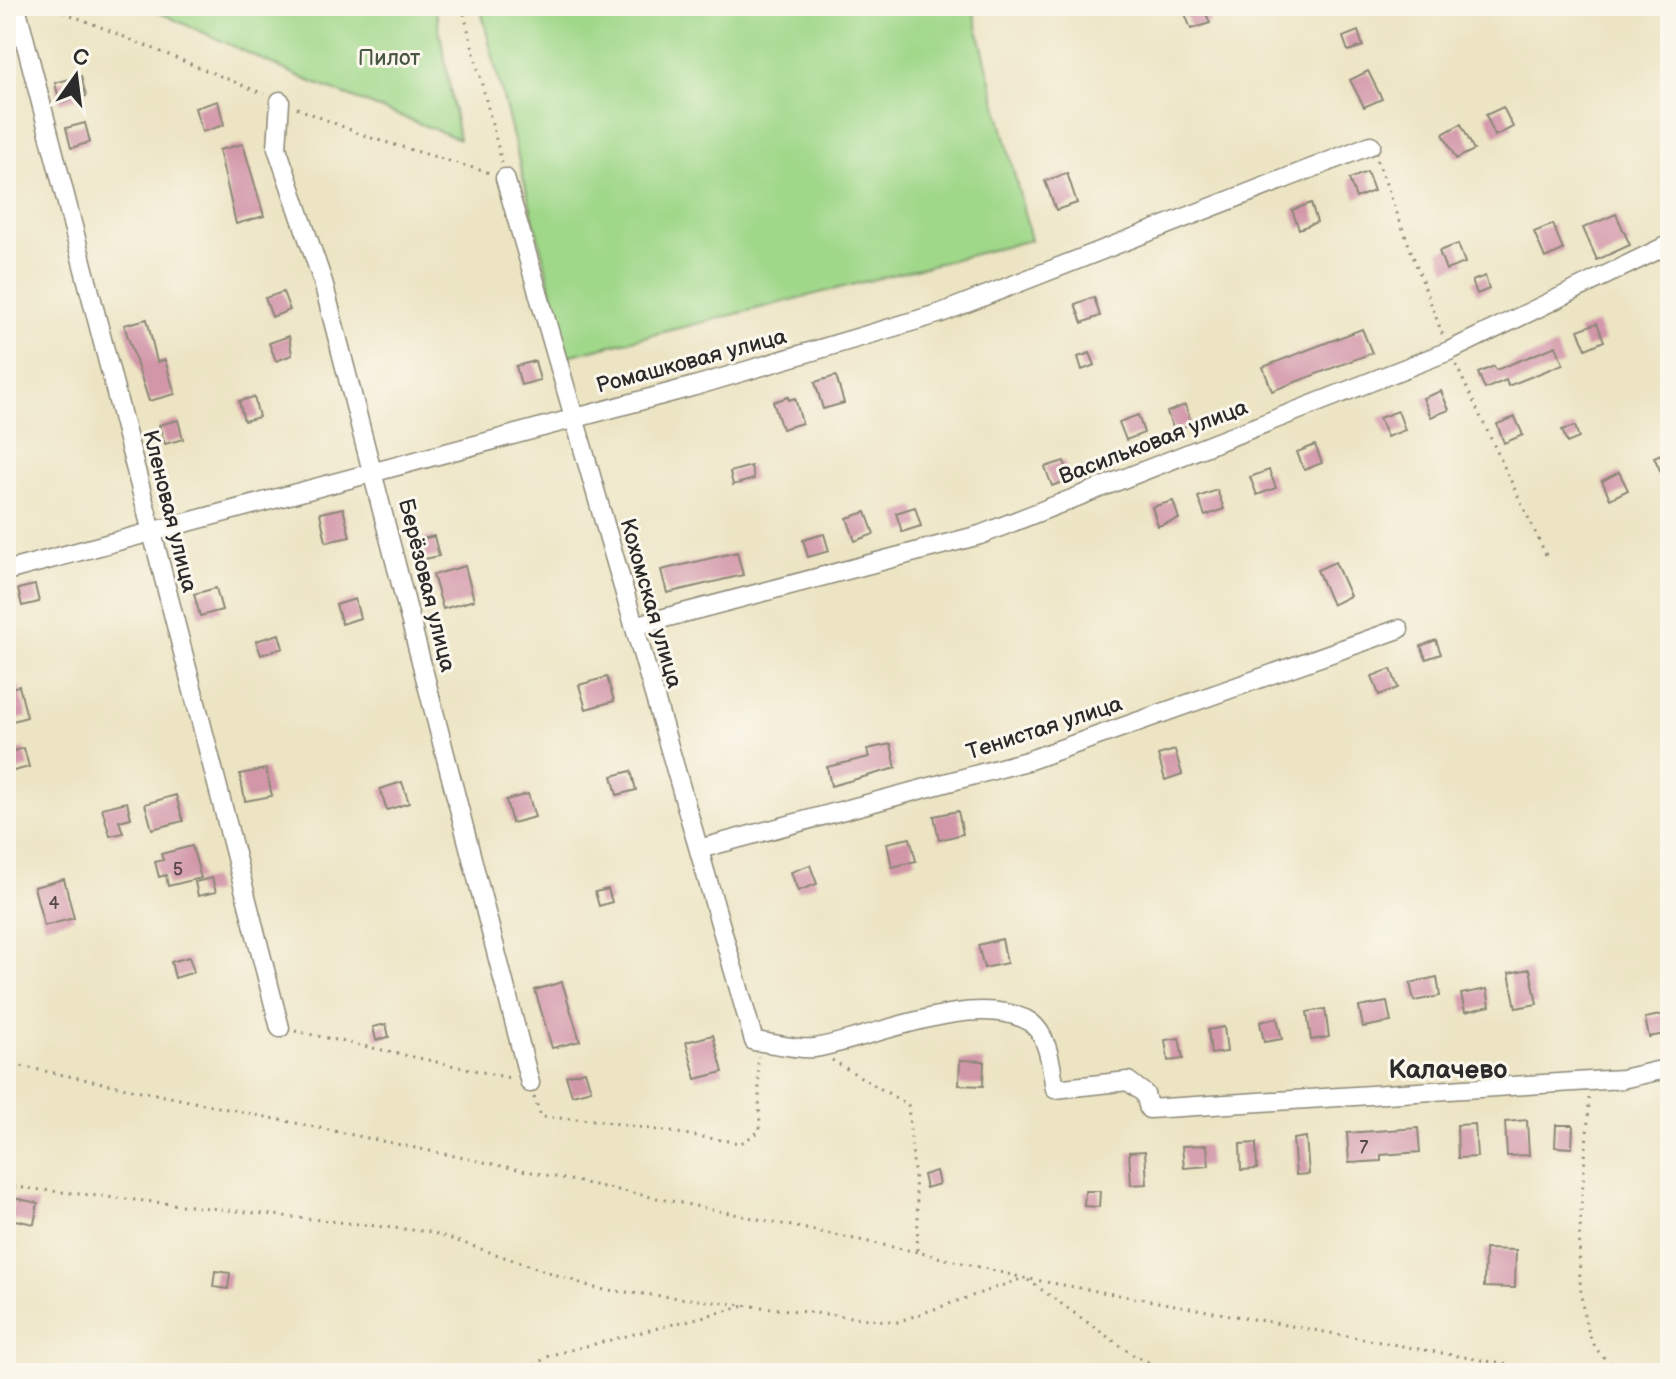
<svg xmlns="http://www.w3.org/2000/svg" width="1676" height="1379" viewBox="0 0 1676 1379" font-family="'Balsamiq Sans',sans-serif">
<rect width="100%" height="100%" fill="#fbf7ec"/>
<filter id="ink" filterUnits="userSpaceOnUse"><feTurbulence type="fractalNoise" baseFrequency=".0125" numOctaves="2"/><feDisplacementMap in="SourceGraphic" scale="16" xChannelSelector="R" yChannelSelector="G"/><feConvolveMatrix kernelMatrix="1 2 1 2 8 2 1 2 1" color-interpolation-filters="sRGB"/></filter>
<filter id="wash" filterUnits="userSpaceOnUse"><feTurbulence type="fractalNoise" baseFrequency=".006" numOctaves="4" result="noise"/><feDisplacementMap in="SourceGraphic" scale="32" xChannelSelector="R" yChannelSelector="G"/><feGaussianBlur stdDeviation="1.8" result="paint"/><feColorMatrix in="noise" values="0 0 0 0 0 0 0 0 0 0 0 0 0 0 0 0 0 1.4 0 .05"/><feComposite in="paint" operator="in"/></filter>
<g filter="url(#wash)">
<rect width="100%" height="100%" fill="#ece4c3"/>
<path fill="#a0d88a" stroke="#66825a" stroke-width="2" d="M145,6H435L459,139L307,80Z
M480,6H972L1031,240L568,356Z"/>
<g id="blocks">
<path fill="#d296a9" d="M1197,6H1203L1210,23L1191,29L1184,11Z
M1358,31L1363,46L1348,51L1343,37Z
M1368,71L1382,99L1364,107L1350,80Z
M81,76L86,96L60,103L55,83Z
M218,101L224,125L202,132L195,108Z
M1503,107L1513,127L1495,136L1486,115Z
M85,123L90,142L71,148L66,128Z
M1461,124L1474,150L1456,159L1443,134Z
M243,144L264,216L236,224L219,150Z
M1367,172L1374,191L1356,198L1349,179Z
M1067,173L1077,203L1056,210L1045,181Z
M1311,203L1317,222L1299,229L1292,210Z
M1616,214L1630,245L1597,260L1583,228Z
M1553,224L1563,250L1545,258L1534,232Z
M1458,244L1465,263L1446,270L1439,251Z
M1485,276L1489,289L1477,294L1472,281Z
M283,292L290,310L272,317L265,298Z
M1094,297L1100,316L1082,323L1075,304Z
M147,319L157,362L165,360L175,394L149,401L124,325Z
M1597,323L1604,341L1586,349L1578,330Z
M1362,329L1372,353L1272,391L1263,367Z
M289,336L292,355L276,361L269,343Z
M1556,346L1563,364L1508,386L1506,380L1485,389L1478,373L1494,366L1496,370Z
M1090,353L1095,365L1082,370L1078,357Z
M535,361L540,380L521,385L516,366Z
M836,376L844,403L823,409L815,382Z
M1441,391L1449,410L1431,417L1423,398Z
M254,397L259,417L244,421L239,401Z
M788,397L789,400L795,398L802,423L782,429L773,402Z
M1185,405L1192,424L1174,430L1167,412Z
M1398,411L1405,430L1387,437L1379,418Z
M1138,415L1144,433L1126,440L1119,422Z
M1515,417L1523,435L1504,443L1497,424Z
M178,420L183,439L165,444L159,425Z
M1575,426L1579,438L1567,443L1562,430Z
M1315,445L1322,463L1304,470L1297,452Z
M1670,450V492L1654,457Z
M1064,461L1071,479L1052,486L1045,467Z
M751,466L754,479L733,485L730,472Z
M1269,470L1276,488L1257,495L1250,477Z
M1619,472L1628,490L1610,499L1602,481Z
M1217,490L1224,509L1205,516L1198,497Z
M1173,501L1179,519L1158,526L1152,507Z
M915,507L921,526L902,532L896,513Z
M343,508L350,537L326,542L320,513Z
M866,512L874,534L855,541L847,518Z
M824,534L829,551L808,557L803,540Z
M434,536L439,556L420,560L415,541Z
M737,552L743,575L667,593L661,570Z
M1335,562L1350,596L1332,605L1317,570Z
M465,566L474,600L443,609L433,575Z
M35,585L39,602L22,606L18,589Z
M216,588L222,610L200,616L194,594Z
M355,599L360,618L342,624L336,605Z
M279,634L283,648L261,655L256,641Z
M1436,640L1441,654L1426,659L1421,646Z
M1391,669L1398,688L1379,695L1372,676Z
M607,677L614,701L586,709L579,685Z
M19,686L27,717L6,723V689Z
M891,744L896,768L831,786L827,767L869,757L867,749Z
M24,748L29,767L10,772L6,753Z
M1175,750L1182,774L1165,780L1158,755Z
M266,769L272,796L245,801L240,774Z
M631,771L636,790L617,795L612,776Z
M402,782L409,803L387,810L380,789Z
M528,794L535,817L512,823L506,800Z
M176,795L183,821L152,829L145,804Z
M127,802L131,818L119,821L123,833L110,836L102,808Z
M958,811L963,834L939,840L934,816Z
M910,838L916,861L892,867L887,843Z
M192,846L201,878L168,886L166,875L159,877L155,862L163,860L161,854Z
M810,865L817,884L798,891L791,872Z
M212,878L216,892L198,896L195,882Z
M64,879L74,918L44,926L34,887Z
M608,889L612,902L599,906L595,892Z
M1002,939L1007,963L984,968L978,945Z
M189,957L194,972L175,978L171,962Z
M1530,969L1537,1004L1516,1008L1509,973Z
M1437,977L1440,996L1414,1001L1410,983Z
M562,982L580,1041L552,1048L535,990Z
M1487,989L1490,1006L1465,1012L1461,994Z
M1387,1002L1391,1022L1363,1027L1359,1007Z
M1325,1009L1329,1037L1311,1040L1307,1012Z
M1670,1013V1033L1649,1037L1645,1018Z
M1277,1018L1282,1039L1264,1042L1260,1022Z
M386,1024L389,1037L376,1040L373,1027Z
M1224,1027L1227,1052L1211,1054L1208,1030Z
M713,1035L723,1072L696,1079L686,1042Z
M1179,1038L1183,1059L1168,1061L1165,1040Z
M960,1060L984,1061L983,1086L959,1085Z
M585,1071L591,1090L572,1095L566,1076Z
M1527,1120L1529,1155L1507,1156L1505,1122Z
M1475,1124L1477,1157L1458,1158L1457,1125Z
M1556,1125H1573L1572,1148L1555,1147Z
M1418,1128L1420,1152L1381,1155V1161L1349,1163L1347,1133Z
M1306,1137L1309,1174L1296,1175L1293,1139Z
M1256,1143L1257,1169L1241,1170L1240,1144Z
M1207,1145L1209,1166L1184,1168L1182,1146Z
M1145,1151L1147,1184L1131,1185L1129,1152Z
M936,1171L939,1184L926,1188L923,1175Z
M1085,1191H1100L1099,1207L1084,1206Z
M14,1198L38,1203L34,1224L10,1219Z
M1485,1249L1516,1250L1515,1288L1484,1287Z
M215,1271L230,1273L228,1289L213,1287Z"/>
</g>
</g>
<g filter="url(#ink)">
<use href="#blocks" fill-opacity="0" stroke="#8c8877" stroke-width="2"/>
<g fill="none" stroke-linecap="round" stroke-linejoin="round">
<g stroke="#8c8877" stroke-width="21">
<path id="minor" d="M16,6L280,1028
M280,101L277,148L323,282L530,1083
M505,178L754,1041C773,1043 797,1050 815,1048C873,1038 968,993 1025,1019C1049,1031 1051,1066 1055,1089L1128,1081L1145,1094L1149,1109L1622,1079L1670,1068
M6,571L695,386L941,313L1371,145
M634,626L980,535L1449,351L1670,244
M699,849L1027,761L1399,629"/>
</g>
<path stroke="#8c8877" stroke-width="3" stroke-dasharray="2 6" stroke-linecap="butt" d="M49,6L264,94
M462,6L502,163
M297,108L368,137L490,173
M1377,160L1443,336
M1456,365L1546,555
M295,1031L510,1078
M832,1060L908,1105L918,1215L917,1252
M6,1063L917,1252L1024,1278L1553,1373
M534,1097L541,1117L594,1120L741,1143L760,1131L758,1056
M1589,1098C1588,1160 1564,1296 1596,1348C1601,1357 1615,1366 1623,1373
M6,1186L431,1232L598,1289L897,1322L1021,1279
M1028,1280L1136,1357L1177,1373
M520,1373L551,1355L745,1306"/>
<use href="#minor" stroke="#fff" stroke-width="18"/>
</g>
</g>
<g text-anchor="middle" stroke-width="6" stroke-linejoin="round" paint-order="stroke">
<g font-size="18" fill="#55464a">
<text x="178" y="875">5</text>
<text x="54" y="909">4</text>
<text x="1364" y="1153">7</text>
</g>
<g font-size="22" fill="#485643" stroke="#fbf7ec">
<text x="389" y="65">Пилот</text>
</g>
<g font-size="22" fill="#2b2b2b" stroke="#fbf7ec">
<text transform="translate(691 360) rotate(-15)" y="8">Ромашковая улица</text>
<text transform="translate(1153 441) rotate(-21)" y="8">Васильковая улица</text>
<text transform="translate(171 511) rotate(76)" y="8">Кленовая улица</text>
<text transform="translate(428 585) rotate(76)" y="8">Берёзовая улица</text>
<text transform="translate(652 603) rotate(74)" y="8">Кохомская улица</text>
<text transform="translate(1044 727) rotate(-18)" y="8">Тенистая улица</text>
</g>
<g font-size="26" font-weight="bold" fill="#2b2b2b" stroke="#fbf7ec">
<text x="1448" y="1078">Калачево</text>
</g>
</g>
<rect width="1676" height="1379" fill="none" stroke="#fbf7ec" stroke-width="32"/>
<g transform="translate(76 76) rotate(14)" stroke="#fbf7ec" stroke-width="6" paint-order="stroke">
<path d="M0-6L14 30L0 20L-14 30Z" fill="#2b2b2b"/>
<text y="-12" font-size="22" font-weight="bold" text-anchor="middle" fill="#2b2b2b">С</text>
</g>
</svg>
